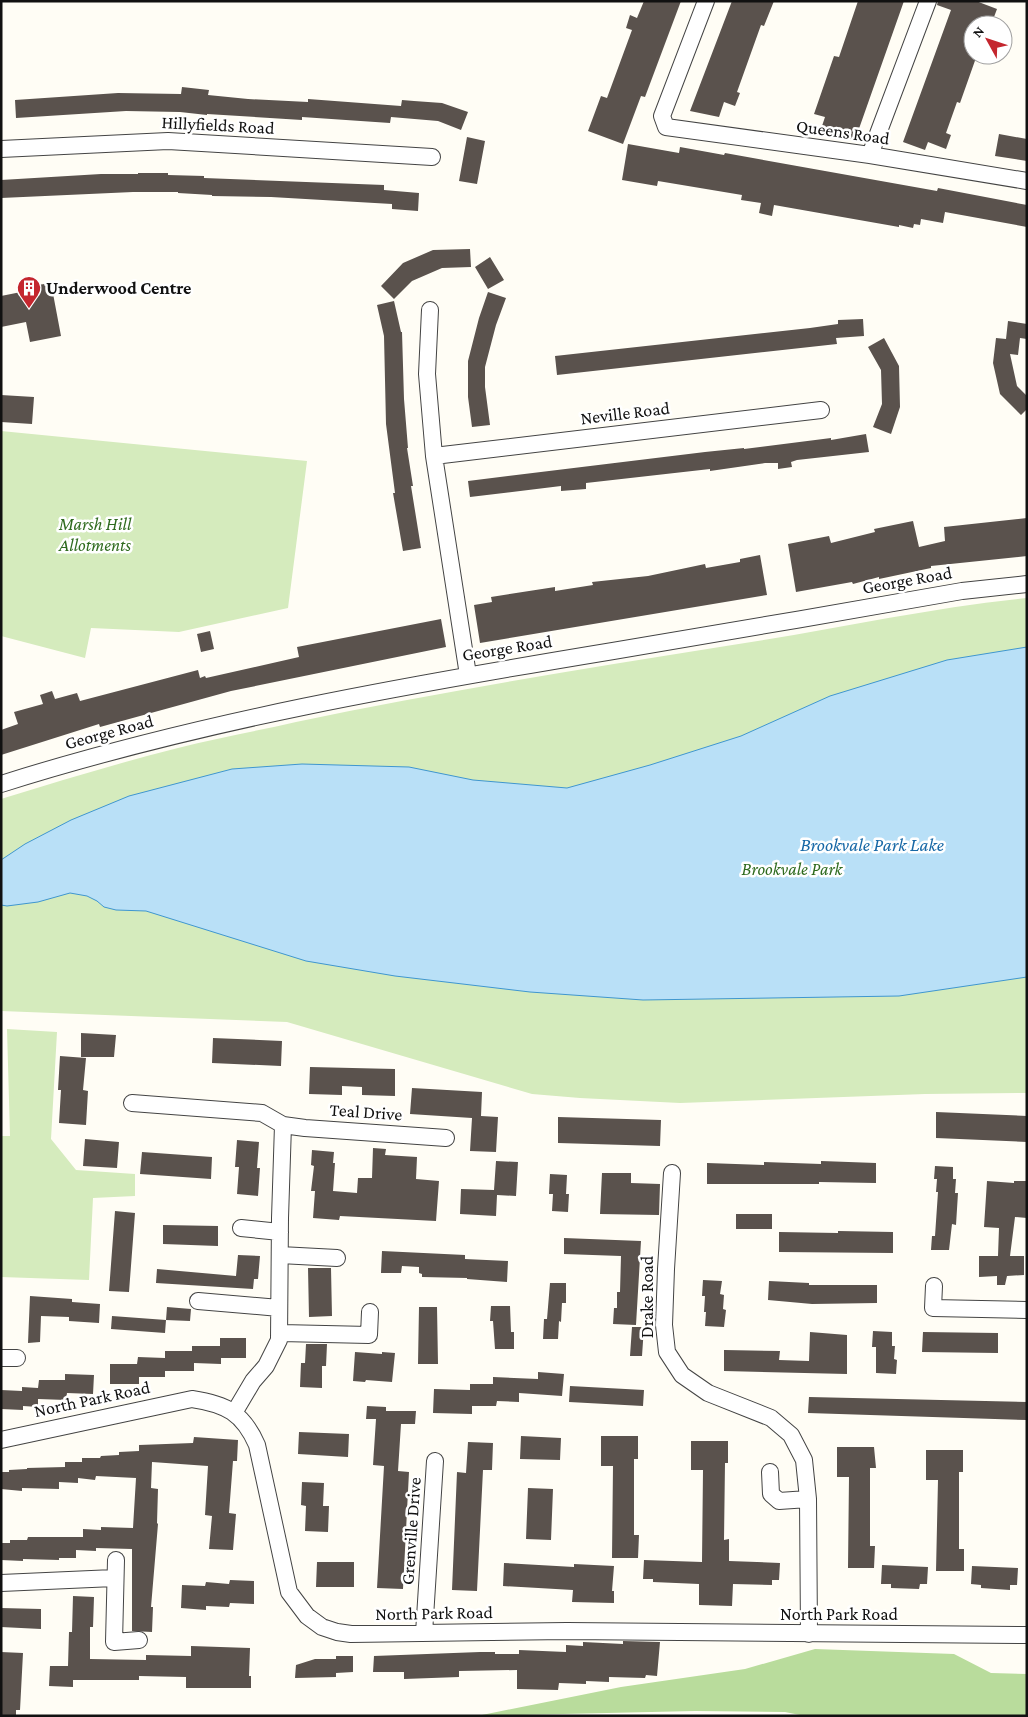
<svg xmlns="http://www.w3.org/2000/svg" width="1028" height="1717" viewBox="0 0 1028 1717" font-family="'Crimson Pro',serif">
<rect width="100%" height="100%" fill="#fffdf5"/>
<path fill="#d5ebbd" d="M1,431L307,461L288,608L179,632L91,628L85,658L1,636Z
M1027,598V1093L925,1094L680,1103L580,1098L532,1094L287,1022L1,1011V799C60,781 118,763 178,748C217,738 257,731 296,722C439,692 582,669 726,646C826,631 926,608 1027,598Z
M7,1029L57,1032L51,1139L76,1170L135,1174V1196L93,1198L89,1280L1,1277V1136H10Z"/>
<path fill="#b9dc9c" d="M815,1649L954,1654L991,1673L1027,1674V1716H805L785,1712L695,1711L477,1716L621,1687L745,1669Z"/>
<path fill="#b9e0f7" stroke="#3f96cf" d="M1027,647V977L899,996L643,1000L530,992L395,976L306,961L146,911L116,910L104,907L97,901L87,896L70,893L38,902L7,906L1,905V860L25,844L71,820L129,796L232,769L302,764L409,767L473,780L567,788L650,765L741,736L830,696L947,660Z"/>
<path fill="#5a524d" d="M644,1H681L645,97L641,96L623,144L588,131L601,96L607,98L632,30L626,28L630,15L637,18Z
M732,1H774L764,26L761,25L737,92L740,93L735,106L724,102L719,117L690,111Z
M858,1H904L855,140L820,132L825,117L814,114L834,56L839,57Z
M938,1H976L997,9L991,25H973V55H977L960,103L957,102L946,133L951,135L946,149L928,142L925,150L903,142L951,10L937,5Z
M182,87L209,90L208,95L248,99L308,102V99L401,106L402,100L414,101L442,103L468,112L461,130L438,121L391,117L390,123L302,117V120L207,114V115L180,112L126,111L16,118L15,100L118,93L181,94Z
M999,134L1027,139V161L995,156Z
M467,137L485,141L477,184L459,181Z
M628,144L679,153L680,147L724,155L725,153L937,191L938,188L1027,205V227L945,212L943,223L921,219L920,225L914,224L913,228L899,225V227L774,205L772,216L759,213L761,203L741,200L742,195L658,181L657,186L622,180Z
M138,173H168V175L204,176V178L384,185V190L419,193L418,211L392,209V204L271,197L212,196V195L178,193V192H133L1,198V180L101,174H138Z
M470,249L471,267L442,268L412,281L394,299L381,286L403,263L433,250Z
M490,257L504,280L488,289L475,267Z
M51,283L61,336L30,342L26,322L1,327V296L31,290V286Z
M488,292L506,298L496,325L485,367V387L490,425L472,427L468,397V361L479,318Z
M394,301L401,332H402L404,399L408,448H407L413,486H411L421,548L403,551L393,493H395L386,424L384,336L377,305Z
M863,319L864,336L836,338L837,344L557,375L555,356L810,328L838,324V320Z
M1008,321L1027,324V339L1020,338L1018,355L1010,354L1017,386L1027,396V409L1021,415L1000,394L993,363L996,338L1006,339Z
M884,338L899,366L900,407L891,434L873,427L882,404L881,370L868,347Z
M1,395L34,397L32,424L1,422Z
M866,434L869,452L797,460L791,462L792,467L778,469V463H765L710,471V469L586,483V489L561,491V486L470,497L468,481L705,452L744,448V449L831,438V440Z
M1027,518V556L931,566V568L879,579V577L853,584L852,582L796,592L788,544L829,536L831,543L875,532L874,529L913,521L919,547L945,541L944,527Z
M760,555L767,595L480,643L474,605L492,602L491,597L555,587V591L593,585L592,582L648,576L705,564L706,568L740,562V559Z
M441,619L446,647L231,691L100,727L99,724L1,755V730L18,724L14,712L43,704L40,695L52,691L55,699L77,693L80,701L198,670L200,678L205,676L206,678L299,657L297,647Z
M210,631L214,649L201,652L197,634Z
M81,1033L116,1035L114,1057H81Z
M213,1038L282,1041L281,1066L212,1063Z
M60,1056L86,1058L83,1090L88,1091L86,1125L59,1123L61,1090H58Z
M310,1067L395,1069V1096L362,1095V1087L342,1086V1095L309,1094Z
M412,1088L482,1092L481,1116L498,1117L496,1152L470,1151L472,1118L410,1114Z
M936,1112L1027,1116V1142L936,1138Z
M558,1117L661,1120L660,1146L558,1143Z
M85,1139L119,1142L117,1168L83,1166Z
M237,1140L259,1142L257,1168H260L258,1196L237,1194L239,1167H235Z
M373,1148L386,1149L385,1155L417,1157L416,1179L439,1181L436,1221L340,1216L339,1220L313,1218L315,1191H311L314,1166L311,1165L312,1150L334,1152L333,1163H335L333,1191L357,1193L358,1178H372Z
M142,1152L212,1157L211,1179L140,1174Z
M496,1161L518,1162L516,1196L497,1195L496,1216L460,1214L461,1189L494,1190Z
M821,1161L876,1163V1183L819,1182V1184H707V1163L764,1165V1162L821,1164Z
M935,1166L953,1167V1179H956L955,1193H958L956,1225L952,1224L949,1250H931L932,1236H935L938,1192H936L937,1179H934Z
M602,1173H631V1183L660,1184L659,1215L600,1214Z
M550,1174L567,1175L566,1194H569L568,1212L552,1211L553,1194H549Z
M987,1181L1014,1183V1181H1027V1218L1015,1217L1010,1256H1024V1275L1007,1276L1005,1285H997V1276L979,1277V1256H998L999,1228L984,1227Z
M115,1211L135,1213L129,1292L109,1291Z
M736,1214H772V1229H736Z
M163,1225L218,1226V1246L163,1244Z
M838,1231L893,1232V1253L779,1252V1232L838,1233Z
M564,1238L641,1241L636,1325L613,1324L614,1308H617V1292H620L621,1256L564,1254Z
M382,1251L465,1255V1259L508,1261L507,1282L467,1279V1278L422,1277V1274L419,1273V1267L402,1266L401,1273H381Z
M238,1255L260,1256L258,1279H254L253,1289L156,1283L157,1269L236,1276Z
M308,1268H331L332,1316L309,1317Z
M703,1280L722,1281L720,1294L724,1295L723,1309L726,1310L724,1327L705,1326L706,1312H704L705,1296H702Z
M769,1281L809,1283V1285H877V1303L812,1304L768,1300Z
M550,1283H566V1303H562L561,1322L559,1321L558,1339H543L544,1319H547Z
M30,1296L72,1299V1302L100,1304L99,1323L69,1321V1317L41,1316L40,1342L28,1343Z
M491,1306H510L511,1332H514V1349H495L493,1321H490Z
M167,1307L191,1309L190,1321L166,1320Z
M419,1307H437L438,1364H418Z
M112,1316L166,1320L165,1333L111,1329Z
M632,1327H644L642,1356H630Z
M873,1331L892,1332V1346H895L894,1359L897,1360L896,1374L876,1373V1347H872Z
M810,1332L847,1335V1374L724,1371V1350L780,1351L779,1360L809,1361Z
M923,1332L998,1333V1353L922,1352Z
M220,1338H246V1358H221V1364L194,1363V1371H165V1377H139V1384H110V1364H137L138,1357L165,1358V1351H192V1346H220Z
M306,1344H327L326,1366H322V1388L300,1387L301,1363H305Z
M355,1352L382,1354V1352L395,1353L392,1382L366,1380L365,1382L353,1381Z
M538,1372L564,1374L562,1396L519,1393V1402L497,1401L496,1406H472V1414L433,1413L434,1389L470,1390V1384H493V1377L538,1379Z
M65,1374L94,1375L93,1394L67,1393L66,1400L38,1399V1407L23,1406V1410L1,1409V1390L22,1391V1387L38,1388L39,1380H65Z
M570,1386L644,1390L643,1406L569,1402Z
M809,1397L1027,1402V1420L808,1413Z
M367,1406L386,1407V1411H416L415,1424H401L398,1471L409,1472L403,1589L377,1588L384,1466L373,1465L376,1419H366Z
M299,1432L349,1434L348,1457L298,1454Z
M521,1436L561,1438L560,1460L520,1459Z
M601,1436H638V1459H634V1535H639L638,1558H612L613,1466H601Z
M194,1437L238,1440L237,1461H233L229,1513L236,1514L233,1550L209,1549L212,1516L205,1515L208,1466L152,1462L151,1488L158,1489L157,1523L158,1524L151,1607H153L152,1632L132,1631V1549L96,1548V1551L76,1550V1558H59V1560L23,1559V1561L1,1560V1543H10V1540H27L28,1537H83V1529L101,1530V1527L133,1528L136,1478L96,1476L95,1480L78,1478V1483L59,1482V1489L22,1488V1491L1,1489V1472H9V1470L27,1469V1468L65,1467V1462H82V1458H100L101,1456L119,1455V1452L139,1451V1445L193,1443Z
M691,1441H728V1463H725L724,1540L729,1539V1561L780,1563L779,1580H772V1585L733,1584L732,1606L699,1605V1584L653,1582V1579H643L644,1560L702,1562L703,1470H691Z
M468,1442L493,1443L492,1470H483L477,1591L452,1590L457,1472L466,1473Z
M837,1447H874L876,1468H870V1546H875L874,1568H848L849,1477H837Z
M926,1450H963V1472H959V1549H964V1571H936L938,1480H926Z
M302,1482L324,1483L323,1506H329L328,1532L305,1531L306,1506L301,1505Z
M528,1488L553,1489L551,1540L526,1539Z
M317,1562H354V1587H316Z
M504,1563L574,1567V1564L614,1566L612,1591H614V1603L572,1602L573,1590L503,1586Z
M882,1565L928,1567L927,1584H920L919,1589L891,1588V1584H881Z
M972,1566L1018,1568L1017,1585H1010V1590L981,1588V1585L971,1584Z
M230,1580L254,1581V1604L230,1603L229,1607L206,1606V1610L181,1608L182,1585L205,1586L206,1582L229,1584Z
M73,1596L94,1597L93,1627H90V1659L146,1660V1655L191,1656V1646L250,1648L249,1676H251V1688H186V1677L139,1676V1680H73V1687L49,1686L50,1666H68L69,1632H72Z
M1,1608L41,1609V1629L1,1627Z
M623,1641L660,1642L657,1676L646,1675L645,1678L609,1677V1682L586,1681V1684L559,1683L558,1690L517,1689V1670L459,1671V1677L404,1679V1672H373L374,1656L480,1652H495V1654H519V1650L566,1652V1645L583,1646V1642L623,1644Z
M1,1652L23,1653L20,1710H16V1716H1Z
M336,1656H353V1672L336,1673V1677L295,1678L296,1665L315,1659H336Z"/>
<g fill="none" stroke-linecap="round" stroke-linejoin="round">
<g stroke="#444" stroke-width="18">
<path id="minor" d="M706,1L662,116L666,127L870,155L1027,181
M1,149L168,141L432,157
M870,155L928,1
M430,310L427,374L434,456L468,675
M434,456L821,410
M1,784C200,721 407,685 613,651C729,632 846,611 962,591L1027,584
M132,1103L262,1113L283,1125L305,1128L446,1138
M672,1173L666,1269L664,1325L667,1352L682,1375L708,1393L771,1418L791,1435L804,1460L808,1499L809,1634
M241,1228L280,1232
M280,1255L337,1258
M934,1286L933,1308L1027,1310
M198,1301L279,1308
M281,1333L369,1335L370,1312
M1,1358H17
M234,1413L253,1381L266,1366L279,1340L280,1218L283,1125
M1,1440L192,1399C226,1404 243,1413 257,1445L289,1592L307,1616L322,1627L337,1632L351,1634L567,1631L1027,1635
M770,1472L771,1494L779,1501L808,1499
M116,1560L114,1642L139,1640
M1,1583L114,1578
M424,1633L435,1461"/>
</g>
<use href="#minor" stroke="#fff" stroke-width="16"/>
</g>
<defs>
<g id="building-pin" transform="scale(1.25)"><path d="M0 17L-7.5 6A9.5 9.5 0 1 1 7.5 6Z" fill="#c4262e" stroke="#fff"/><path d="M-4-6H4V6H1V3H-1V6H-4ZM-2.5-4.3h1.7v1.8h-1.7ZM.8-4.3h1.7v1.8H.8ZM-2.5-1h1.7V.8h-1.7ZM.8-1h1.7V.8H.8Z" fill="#fff"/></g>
</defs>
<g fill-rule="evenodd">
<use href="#building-pin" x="29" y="288"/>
</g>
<g text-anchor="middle" stroke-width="5" stroke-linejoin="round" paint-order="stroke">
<g font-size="18" fill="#111" stroke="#fff">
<text transform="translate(218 125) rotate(3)" y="6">Hillyfields Road</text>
<text transform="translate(843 132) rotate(8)" y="6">Queens Road</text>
<text transform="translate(625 413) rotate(-7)" y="6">Neville Road</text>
<text transform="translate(907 580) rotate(-10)" y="6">George Road</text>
<text transform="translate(507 648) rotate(-9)" y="6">George Road</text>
<text transform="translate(109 732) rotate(-15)" y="6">George Road</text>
<text transform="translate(366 1112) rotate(4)" y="6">Teal Drive</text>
<text transform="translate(647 1297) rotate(-90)" y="6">Drake Road</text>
<text transform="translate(92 1399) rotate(-12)" y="6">North Park Road</text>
<text transform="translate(411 1531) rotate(-86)" y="6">Grenville Drive</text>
<text transform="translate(434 1613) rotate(-1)" y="6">North Park Road</text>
<text x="839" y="1620">North Park Road</text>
</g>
<g font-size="18" font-weight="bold" fill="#111" stroke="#fff" text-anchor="start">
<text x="46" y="294">Underwood Centre</text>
</g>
<g font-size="18" font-style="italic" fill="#2f6b1f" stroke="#fff">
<text x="95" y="530">Marsh Hill<tspan x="95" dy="21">Allotments</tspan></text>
<text x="792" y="875">Brookvale Park</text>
</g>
<g font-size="19" font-style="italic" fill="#1768a6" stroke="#fff">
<text x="872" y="851">Brookvale Park Lake</text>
</g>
</g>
<rect width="1028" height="1717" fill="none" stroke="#111111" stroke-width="5"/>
<g transform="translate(988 40) rotate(310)"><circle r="24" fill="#ffffff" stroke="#a0a0a0"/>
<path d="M0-4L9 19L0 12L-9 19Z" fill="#c4262e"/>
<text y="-8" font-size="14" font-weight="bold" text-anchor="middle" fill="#111111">N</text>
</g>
</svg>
